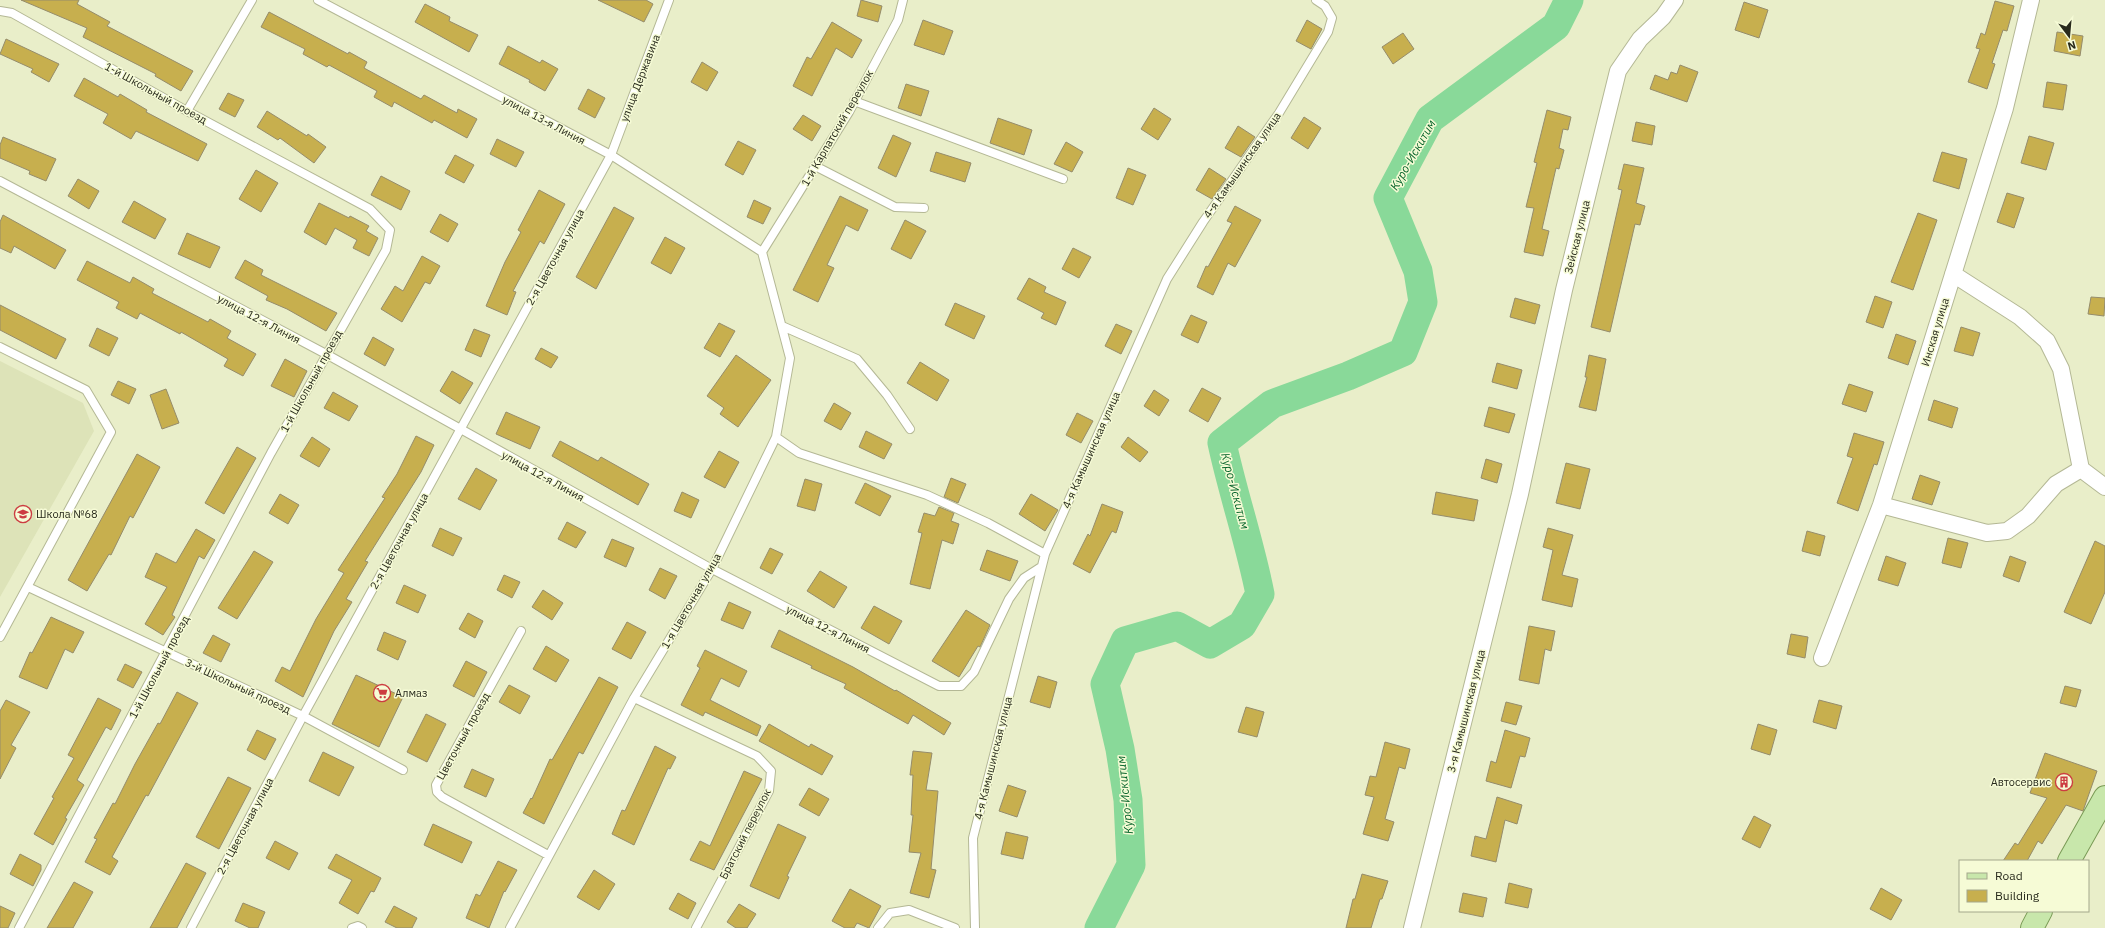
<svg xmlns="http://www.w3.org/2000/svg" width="2105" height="928" viewBox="0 0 2105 928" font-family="'IBM Plex Sans',sans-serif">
<rect width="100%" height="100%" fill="#e9eec9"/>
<path fill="#dde3b8" d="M0,361L83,403L94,431L0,597Z"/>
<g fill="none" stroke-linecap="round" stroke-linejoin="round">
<path stroke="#89d999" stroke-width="29" d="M1099,928L1131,865L1128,800L1120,749L1105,684L1125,641L1177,626L1210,644L1242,625L1260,594C1250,543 1233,494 1222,443L1272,404L1348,376L1403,352L1423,302L1418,271L1388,198L1430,119L1556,26L1569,0"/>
</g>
<path fill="#c7af4e" stroke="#958c6b" d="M21,0H79L77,4L110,22L107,26L193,71L181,91L155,76L156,74L83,37L87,28Z
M598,0H646L653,4L644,22Z
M861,0L882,6L878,22L857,16Z
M1995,1L2014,6L2007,31L2003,30L1992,63L1995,64L1987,89L1968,82L1980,49L1976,48L1981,33L1985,35Z
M1744,2L1768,10L1759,38L1735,30Z
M425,4L450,17L449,21L478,35L469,52L415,22Z
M269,12L348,54L349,52L367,62L364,68L421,99L424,95L457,113L458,109L477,119L467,138L434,120L432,123L394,102L392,107L374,97L377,91L329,65L327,67L303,54L305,49L261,27Z
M923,20L953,31L944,55L914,45Z
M1307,20L1322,29L1311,49L1296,41Z
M832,22L862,40L852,58L836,48L812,96L793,86L807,57L811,59Z
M2057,32L2083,36L2080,56L2054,51Z
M1403,33L1414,49L1393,64L1382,47Z
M6,39L59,64L49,82L31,72L33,69L0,54Z
M508,46L540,63L542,60L558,69L545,91L529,82L530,80L499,64Z
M702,62L718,72L707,91L691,82Z
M1680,65L1698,72L1687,102L1650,89L1655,75L1668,80L1671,72L1677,74Z
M84,78L118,97L120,94L147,110L146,112L207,144L198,161L136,131L131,139L103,123L108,114L74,96Z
M2047,82L2067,85L2063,110L2043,107Z
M906,84L929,91L921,116L898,108Z
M588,89L605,98L595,118L578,109Z
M228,93L244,100L235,117L219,109Z
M1154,108L1171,119L1158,140L1141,129Z
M1547,110L1571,117L1568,130L1563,129L1559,148L1564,150L1559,169L1556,168L1542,229L1549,231L1543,256L1524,252L1534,208L1526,207L1537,163L1534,162Z
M267,111L307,136L308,134L326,147L314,163L280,138L278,140L257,127Z
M803,115L821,126L812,141L793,129Z
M1304,117L1321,128L1308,149L1291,138Z
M998,118L1032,130L1024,155L990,143Z
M1636,122L1655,126L1652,145L1632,141Z
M1238,126L1255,137L1241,157L1225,148Z
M893,135L911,143L896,177L878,168Z
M2029,136L2054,143L2046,170L2021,163Z
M3,137L56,159L46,181L29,174L30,171L0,158V145Z
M497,139L524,152L516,167L490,154Z
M738,141L756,150L743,175L725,165Z
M1066,142L1083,152L1072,172L1054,164Z
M936,152L971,163L965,182L930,171Z
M1942,152L1967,159L1959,189L1933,181Z
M455,155L474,165L464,183L445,173Z
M1624,164L1644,168L1636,203L1645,206L1640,225L1635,224L1610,332L1591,327L1622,190L1618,189Z
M1128,168L1146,175L1133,205L1116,198Z
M1209,168L1226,179L1212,199L1196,190Z
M256,170L278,183L261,212L239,199Z
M381,176L410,191L401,210L371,195Z
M78,179L99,191L89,209L68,196Z
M539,190L565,204L544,244L540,241L513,291L516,292L507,315L486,306L505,262L521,232L518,230Z
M2007,193L2024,198L2014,228L1997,222Z
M840,196L868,210L858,231L846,225L827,265L834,268L818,302L793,290Z
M754,200L771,208L763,224L747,217Z
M134,201L166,219L155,239L122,222Z
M319,203L349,218L350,216L369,226L366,231L378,238L369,256L353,248L357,240L335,228L326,245L304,232Z
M1235,206L1261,220L1235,267L1228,263L1213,295L1197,287L1206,266L1208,267L1232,223L1227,221Z
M614,207L634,218L596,289L576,277Z
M1918,213L1937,220L1913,290L1891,282Z
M440,214L458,224L448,242L430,232Z
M3,215L66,250L55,269L14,246L11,253L0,248V222Z
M905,220L926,231L911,259L891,249Z
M187,233L220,247L210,268L178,254Z
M665,237L685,248L671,274L651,263Z
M1073,248L1091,257L1079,278L1062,269Z
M422,256L440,266L430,284L425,282L402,322L381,309L395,286L403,291Z
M245,260L263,270L261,275L337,313L326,331L287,309L266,300L268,296L235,278Z
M87,261L130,283L133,277L154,289L152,293L208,322L210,319L231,331L227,338L256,354L243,376L224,366L228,359L181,332L180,334L140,313L137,319L116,308L119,302L77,280Z
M1029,278L1046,287L1044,292L1066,302L1056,325L1041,318L1044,313L1017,299Z
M1875,296L1892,302L1883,328L1866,322Z
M2091,297L2105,298L2104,316L2088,314Z
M1515,298L1540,305L1535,324L1510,317Z
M955,303L985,316L974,339L945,325Z
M0,305L66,339L56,359L0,330Z
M1191,315L1207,322L1198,343L1181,335Z
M719,323L735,331L720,357L704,348Z
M1116,324L1132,331L1121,354L1105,346Z
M1961,327L1980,333L1973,356L1954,351Z
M97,328L118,338L109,356L89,346Z
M474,329L490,335L481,357L465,350Z
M1896,334L1916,341L1908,365L1888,358Z
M373,337L394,349L385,366L364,354Z
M541,348L558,357L551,368L535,359Z
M736,355L771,380L738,427L720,414L724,408L707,396Z
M1589,355L1606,359L1596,411L1579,407L1587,377H1585Z
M285,359L307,371L294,397L271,386Z
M920,362L949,380L937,401L907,383Z
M1497,363L1522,370L1517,389L1492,382Z
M452,371L473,383L460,404L440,391Z
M118,381L136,389L129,404L111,395Z
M1849,384L1873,392L1866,412L1842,404Z
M1202,388L1221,398L1208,422L1189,411Z
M166,389L179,423L162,429L150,395Z
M1154,390L1169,400L1159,416L1144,406Z
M333,392L358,406L349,421L324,408Z
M1934,400L1958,408L1952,428L1928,420Z
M834,403L851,413L841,430L824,421Z
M1489,407L1515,414L1509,433L1484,426Z
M506,412L540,427L530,449L496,434Z
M1077,413L1093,421L1081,443L1066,435Z
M866,431L892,444L884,459L859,447Z
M1854,433L1884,442L1877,465L1874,464L1858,511L1837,503L1853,458L1847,456Z
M416,436L434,445L421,472L365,561L368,562L346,599L352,602L334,631L303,697L275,681L282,667L290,671L316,619L344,573L338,570L385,498L382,497L397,474Z
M312,437L330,449L319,467L300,456Z
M1128,437L1148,452L1140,462L1121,447Z
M560,441L598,461L601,457L649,484L638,505L552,456Z
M237,447L256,458L224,514L205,503Z
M719,451L739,462L725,488L704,477Z
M137,454L160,467L133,518L130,516L111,555L109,554L87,591L68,580Z
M1486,459L1502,464L1497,483L1481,478Z
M1566,463L1590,469L1580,509L1556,503Z
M476,468L497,480L480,510L458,499Z
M1920,475L1940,482L1932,505L1912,499Z
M951,478L966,484L958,503L944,497Z
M805,479L822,484L815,511L797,506Z
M865,483L891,496L880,516L855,503Z
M682,492L699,500L691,518L674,511Z
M1436,492L1478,500L1474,521L1432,514Z
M280,494L299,505L288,524L269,513Z
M1031,494L1058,510L1045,531L1019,514Z
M1102,504L1123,512L1116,533L1112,531L1090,573L1073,564L1088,534L1090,536Z
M939,507L954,513L951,521L959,524L953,544L942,540L930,589L910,584L922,533L918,532L924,513L935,516Z
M567,522L586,532L576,548L558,539Z
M440,528L462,538L453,556L432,546Z
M1548,528L1573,535L1562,575L1578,579L1572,607L1542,600L1553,550L1543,547Z
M196,529L215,540L204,559L199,556L172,615L175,617L163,635L145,624L167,587L145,577L156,553L176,563Z
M1807,531L1825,536L1820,556L1802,551Z
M1948,538L1968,543L1961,568L1942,563Z
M612,539L634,548L626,567L604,557Z
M2095,541L2105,546V592L2091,624L2064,612Z
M770,548L783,554L772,574L760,568Z
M987,550L1018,561L1010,581L980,570Z
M254,551L273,562L237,619L218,608Z
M1886,556L1906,563L1898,586L1878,580Z
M2010,556L2026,562L2019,582L2003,576Z
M660,568L677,576L665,599L649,590Z
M820,571L847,587L834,608L807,591Z
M504,575L520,582L512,598L497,590Z
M404,585L426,595L418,613L396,603Z
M543,590L563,603L552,620L532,607Z
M729,602L751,612L743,629L721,620Z
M874,606L902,621L889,644L861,628Z
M966,610L990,625L981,645L980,647L978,646L959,677L932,661Z
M468,613L483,621L475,638L459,629Z
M51,617L84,632L73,653L65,649L47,689L19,677L30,652L32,653Z
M627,622L646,632L631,659L612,649Z
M1529,626L1555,631L1551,651L1545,649L1539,684L1519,680Z
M779,630L853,667L895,691L896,690L951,723L944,735L913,715L908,724L844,688L846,684L811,668L812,666L771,647Z
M384,632L406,641L398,660L377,650Z
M1791,634L1808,637L1805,658L1787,654Z
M213,635L230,644L221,662L203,653Z
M546,646L569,660L556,682L533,669Z
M705,650L747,671L739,687L721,678L710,700L761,726L757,736L705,712L703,716L681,705L700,668L697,666Z
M466,661L487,672L474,697L453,686Z
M125,664L142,672L133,688L117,680Z
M356,675L403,697L379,747L332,724Z
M1038,676L1057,682L1050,708L1030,702Z
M599,677L618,687L583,754L579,752L544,824L523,813L531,798L532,799L550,759L552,760Z
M509,685L530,696L520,714L499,702Z
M2065,686L2081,690L2076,707L2060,703Z
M177,692L198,703L148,796L146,795L112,857L118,861L110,875L85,862L97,839L94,838L113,803L115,804L135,764L158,723L160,724Z
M98,698L121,710L111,730L106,727L77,780L84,785L65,818L67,819L53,845L34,834L54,798L52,797L74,758L68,755Z
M6,700L30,712L11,745L16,748L0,779V711Z
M1819,700L1842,706L1836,729L1813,722Z
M1506,702L1522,706L1516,725L1501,721Z
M1246,707L1264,712L1257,737L1238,732Z
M426,714L446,724L427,762L407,752Z
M769,724L809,747L811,744L833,756L822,775L759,741Z
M1758,724L1777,730L1770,755L1751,749Z
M257,730L276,739L265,760L247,750Z
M1505,730L1530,738L1525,757L1520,756L1511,788L1486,781L1491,761L1496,763Z
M1385,742L1410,749L1405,769L1399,767L1385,819L1394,822L1388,841L1363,834L1374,797L1365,795L1370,776L1376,777Z
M655,746L676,757L670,769L668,768L634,845L612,834L622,810L625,811Z
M913,751L932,753L926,790L938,791L931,869L936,870L929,898L910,893L921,853L909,852L913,815H911L913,775H910Z
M323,752L354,767L339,796L309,781Z
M2045,753L2097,771L2083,811L2066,805L2042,844L2038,841L2027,861H2003L2015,843L2018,845L2047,798L2030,793Z
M472,769L494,779L486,797L464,787Z
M744,771L762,779L714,870L690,860L700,841L710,846Z
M228,777L251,788L219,849L196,837Z
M1008,785L1026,791L1017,817L999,811Z
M809,788L829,799L819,816L799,805Z
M1497,797L1522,805L1517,824L1505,820L1496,862L1471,856L1475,836L1486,839Z
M1754,816L1771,825L1760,848L1742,839Z
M433,824L472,842L462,863L424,845Z
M778,824L806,837L787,876L789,877L779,899L750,886Z
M1006,832L1028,837L1023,859L1001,854Z
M275,841L298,853L289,870L266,858Z
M20,854L41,865V870L33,886L10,874Z
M336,854L381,878L374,892L371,891L358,914L339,903L352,880L328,868Z
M498,861L517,870L505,892L504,891L489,928L466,918L476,894L480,896Z
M186,863L206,873L177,928H150Z
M594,870L615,884L599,910L577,897Z
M1362,874L1388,881L1382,899H1380L1371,928H1346L1353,899H1355Z
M74,882L93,892L73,928H47Z
M1509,883L1532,889L1528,908L1505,903Z
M1881,888L1902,900L1891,920L1870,909Z
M850,889L881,906L869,928L857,923L854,928H845L832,921Z
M678,893L696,903L688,919L669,909Z
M1463,893L1487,898L1483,917L1459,912Z
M243,903L265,912L258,928H250L235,921Z
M739,904L756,914L747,928H736L727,922Z
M0,906L15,913L8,928H0Z
M394,906L417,918L412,928H397L385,922Z"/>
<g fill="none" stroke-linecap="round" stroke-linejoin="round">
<g stroke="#b4b895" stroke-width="10">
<path id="service" d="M318,0L611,155L762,252
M0,11L12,13L187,111L370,209L390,230L386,250L271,453L19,928
M854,101L1063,179
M187,111L252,0
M815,166L895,207L924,208
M0,181L326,354L712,569L939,686H961L974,672L1009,599L1024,578L1041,567
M762,252L849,112L898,20L903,0
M782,326L857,359L887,395L910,429
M0,347L86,390L111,432L0,637
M776,437L799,453L927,495L988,523L1045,554
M28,587L303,716L403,770
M521,631L436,785L437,792L442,797L548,855
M634,698L757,756L771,771L769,791L696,928
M191,928L303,716L611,155L669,0
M352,928L358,926L362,928
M510,928L634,698L712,569L776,437L790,358L762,252
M878,928L890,913L909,910L955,928
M975,928L973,838L1045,554L1167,279L1203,222L1279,113L1328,32L1332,18L1325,6L1316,0"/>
</g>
<g stroke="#b4b895" stroke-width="18">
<path id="minor" d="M1953,274L2020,317L2047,341L2061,369L2081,469L2105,487
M1881,505L1987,533L2007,531L2028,516L2056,484L2081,469
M1822,658L1881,505L2005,108L2031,0
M1412,928L1520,494L1564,290L1618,71L1640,39L1663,17L1675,0"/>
</g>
<g stroke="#799a55" stroke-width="24">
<path id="primary" d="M2069,861L2105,797
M2032,928L2041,911"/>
</g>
<use href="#service" stroke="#fff" stroke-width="8"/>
<use href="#minor" stroke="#fff" stroke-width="16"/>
<use href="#primary" stroke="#c8e7ab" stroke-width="22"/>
</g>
<defs>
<g id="school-ring" transform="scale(0.9)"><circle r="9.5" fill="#f6fbd6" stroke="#cc3c41" stroke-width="1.5"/><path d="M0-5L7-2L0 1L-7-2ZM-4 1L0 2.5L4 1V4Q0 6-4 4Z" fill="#cc3c41"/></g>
<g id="supermarket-ring" transform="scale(0.9)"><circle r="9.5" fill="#f6fbd6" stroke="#cc3c41" stroke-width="1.5"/><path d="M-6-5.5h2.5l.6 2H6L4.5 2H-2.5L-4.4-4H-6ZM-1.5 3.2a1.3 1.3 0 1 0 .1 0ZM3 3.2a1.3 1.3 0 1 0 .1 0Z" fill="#cc3c41"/></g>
<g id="building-ring" transform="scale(0.9)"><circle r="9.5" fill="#f6fbd6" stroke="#cc3c41" stroke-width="1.5"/><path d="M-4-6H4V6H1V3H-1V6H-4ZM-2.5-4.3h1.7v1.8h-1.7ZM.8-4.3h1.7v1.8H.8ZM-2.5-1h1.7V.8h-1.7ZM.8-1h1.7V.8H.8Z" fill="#cc3c41"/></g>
</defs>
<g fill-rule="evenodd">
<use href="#school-ring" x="23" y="514"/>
<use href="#supermarket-ring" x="382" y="693"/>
<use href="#building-ring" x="2064" y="782"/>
</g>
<g text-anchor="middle" stroke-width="3" stroke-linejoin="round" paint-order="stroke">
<g font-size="11" fill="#282a1c" stroke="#f6fbd6">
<text transform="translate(640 78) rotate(-69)" y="4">улица Державина</text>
<text transform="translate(156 93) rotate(29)" y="4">1-й Школьный проезд</text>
<text transform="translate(544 120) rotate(28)" y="4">улица 13-я Линия</text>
<text transform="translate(837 128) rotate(-60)" y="4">1-й Карпатский переулок</text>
<text transform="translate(1242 165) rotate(-55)" y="4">4-я Камышинская улица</text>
<text transform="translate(1577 237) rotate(-76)" y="4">Зейская улица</text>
<text transform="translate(555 257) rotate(-61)" y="4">2-я Цветочная улица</text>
<text transform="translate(259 319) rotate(28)" y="4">улица 12-я Линия</text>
<text transform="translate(1935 332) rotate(-73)" y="4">Инская улица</text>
<text transform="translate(311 381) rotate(-61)" y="4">1-й Школьный проезд</text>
<text transform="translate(1091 450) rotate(-66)" y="4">4-я Камышинская улица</text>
<text transform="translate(543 476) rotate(29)" y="4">улица 12-я Линия</text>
<text transform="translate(399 541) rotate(-61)" y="4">2-я Цветочная улица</text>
<text transform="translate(691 601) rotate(-60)" y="4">1-я Цветочная улица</text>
<text transform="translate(828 629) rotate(27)" y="4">улица 12-я Линия</text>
<text transform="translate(159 667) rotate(-62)" y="4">1-й Школьный проезд</text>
<text transform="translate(238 686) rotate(25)" y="4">3-й Школьный проезд</text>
<text transform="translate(1466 711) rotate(-76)" y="4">3-я Камышинская улица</text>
<text transform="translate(463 736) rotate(-61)" y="4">Цветочный проезд</text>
<text transform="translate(993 758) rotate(-76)" y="4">4-я Камышинская улица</text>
<text transform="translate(245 826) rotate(-62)" y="4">2-я Цветочная улица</text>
<text transform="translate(745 834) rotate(-63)" y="4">Братский переулок</text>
</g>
<g font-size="11" fill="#282a1c" stroke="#f6fbd6" text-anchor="start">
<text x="36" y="518">Школа №68</text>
<text x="395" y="697">Алмаз</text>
<text x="2051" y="786" text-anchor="end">Автосервис</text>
</g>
<g font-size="12" font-style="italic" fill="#046329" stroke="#f6fbd6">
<text transform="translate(1413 155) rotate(-60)" y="4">Куро-Искитим</text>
<text transform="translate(1235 491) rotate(75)" y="4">Куро-Искитим</text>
<text transform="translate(1125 795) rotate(-96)" y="4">Куро-Искитим</text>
</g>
</g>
<rect x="1959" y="860" width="130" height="52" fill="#f6fbd6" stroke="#a4a78c"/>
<rect x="1967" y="873" width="20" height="6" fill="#c8e7ab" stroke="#a4a78c"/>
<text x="1995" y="880" font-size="12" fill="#282a1c">Road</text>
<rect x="1967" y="890" width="20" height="12" fill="#c7af4e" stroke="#a4a78c"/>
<text x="1995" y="900" font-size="12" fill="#282a1c">Building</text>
<g transform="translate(2069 36) rotate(164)" stroke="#f6fbd6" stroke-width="3" paint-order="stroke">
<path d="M0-3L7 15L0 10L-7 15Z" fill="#282a1c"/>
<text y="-6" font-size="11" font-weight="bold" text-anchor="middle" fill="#282a1c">N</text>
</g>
</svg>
